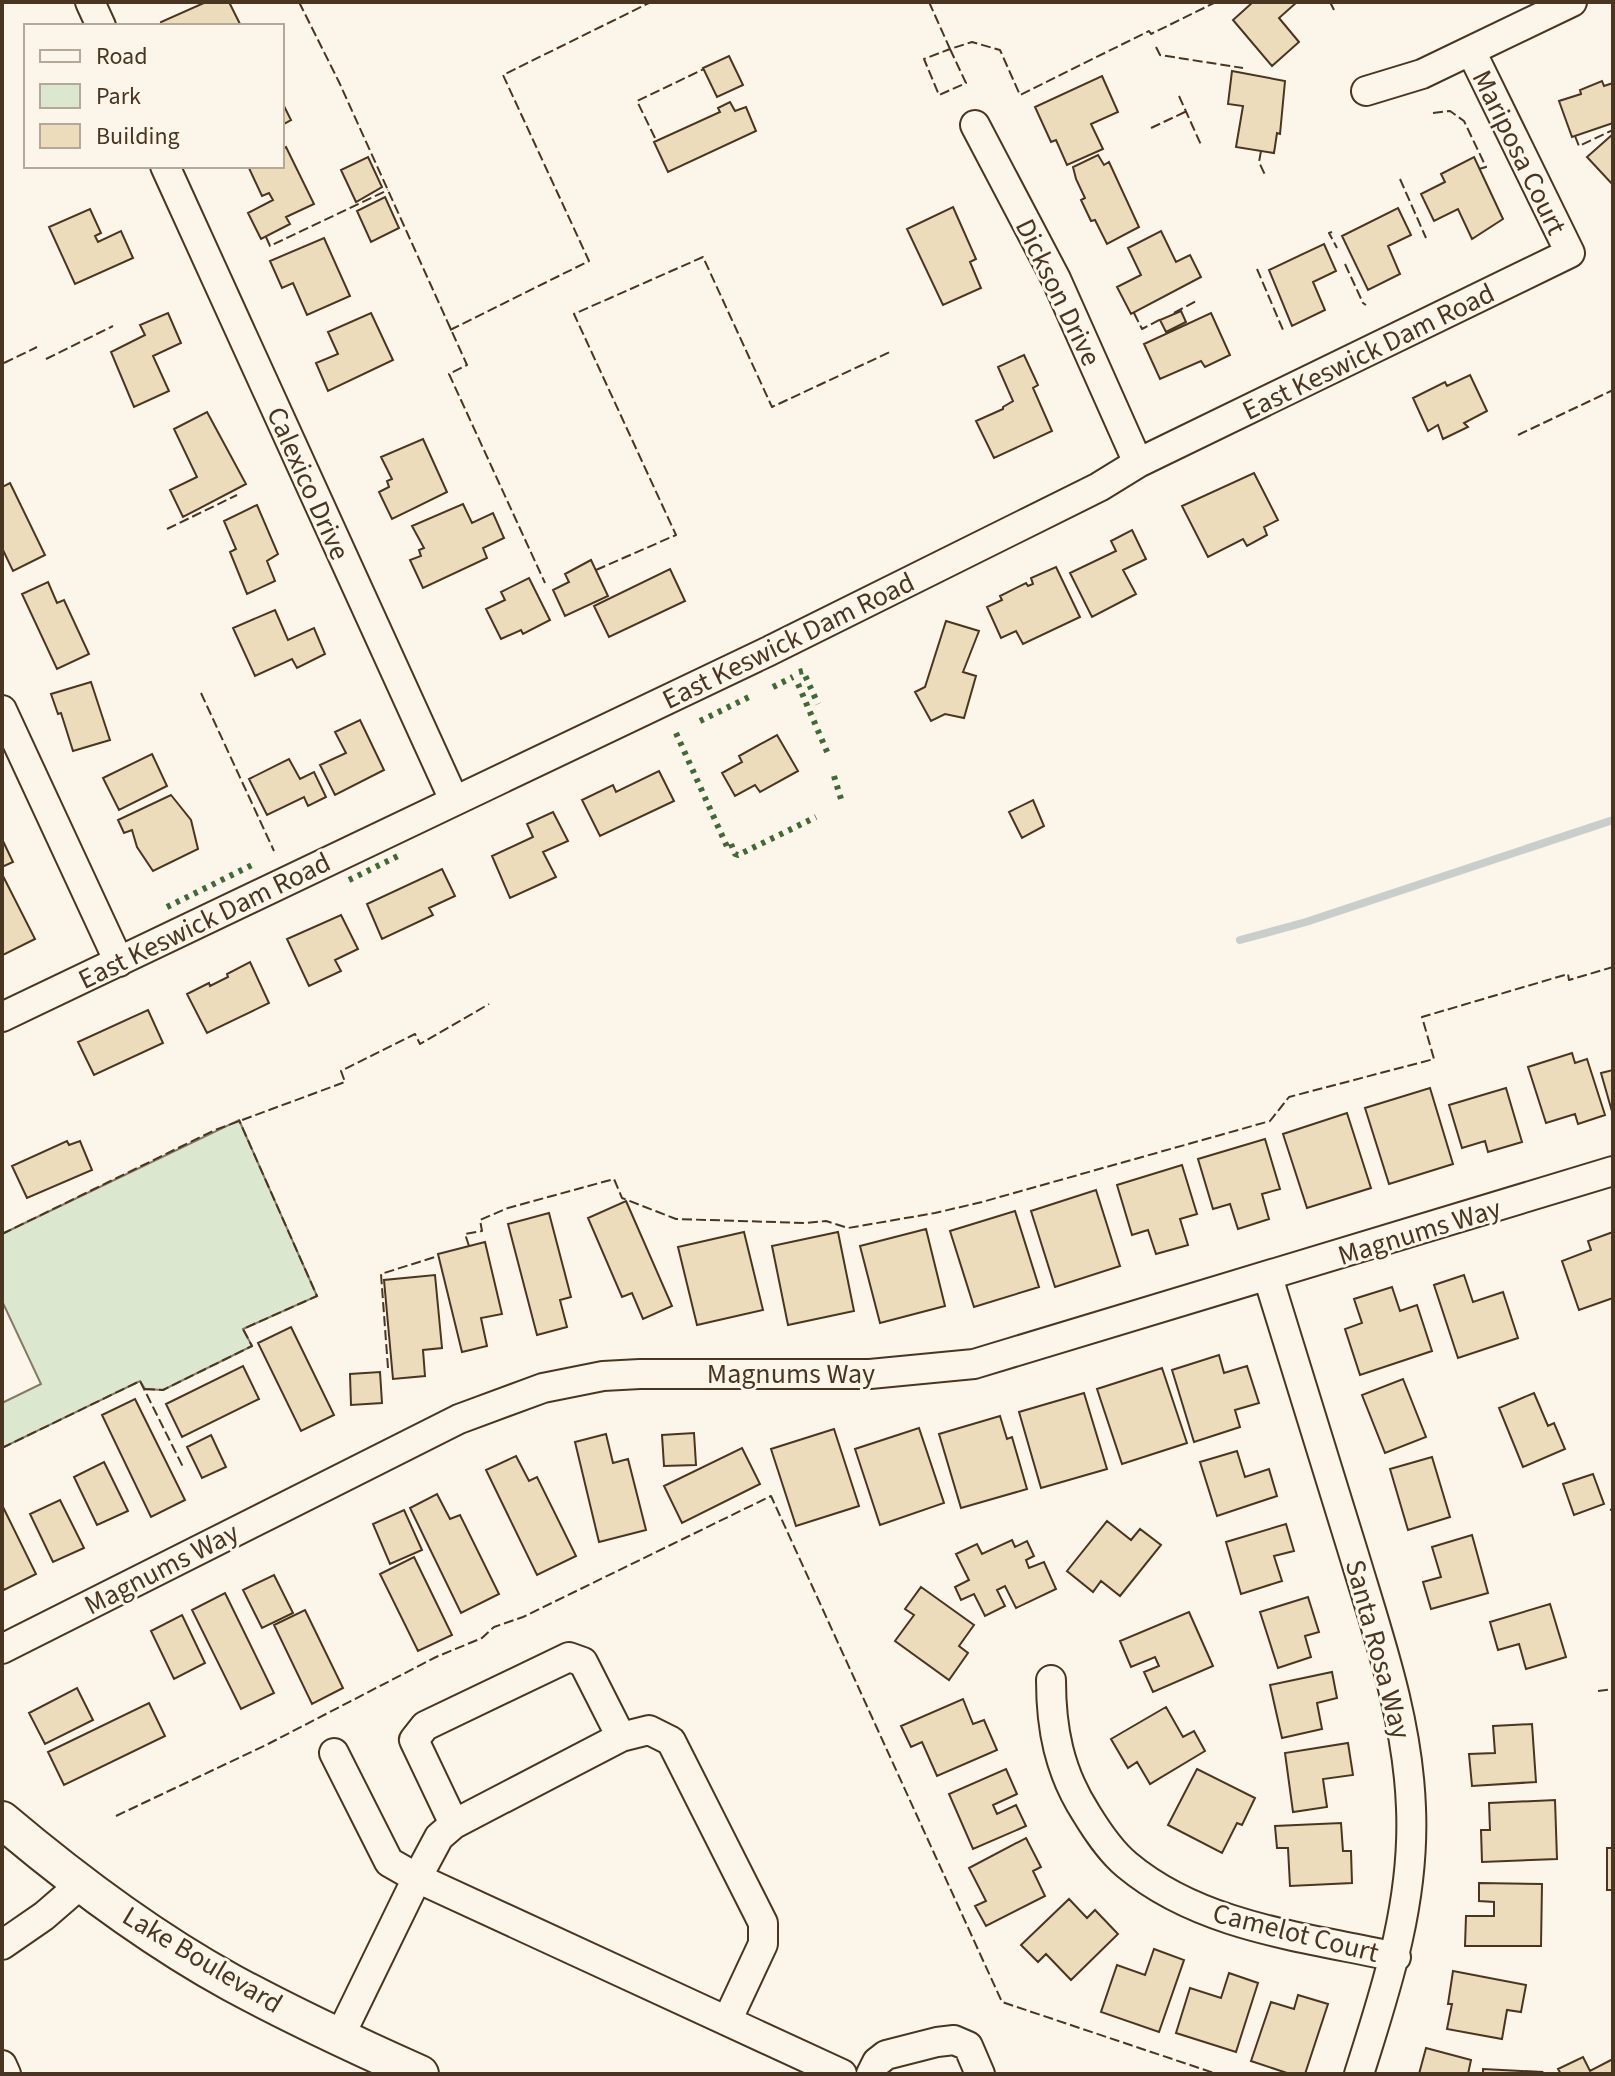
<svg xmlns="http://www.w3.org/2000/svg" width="1615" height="2076" viewBox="0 0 1615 2076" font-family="'Source Sans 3',sans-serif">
<rect width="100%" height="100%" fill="#fbf6e9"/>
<path fill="#dce7d0" stroke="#887966" stroke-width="2" d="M239,1120L317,1296L243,1329L252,1346L163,1390L145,1389L140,1381L2,1448V1403L41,1384L2,1301V1234Z"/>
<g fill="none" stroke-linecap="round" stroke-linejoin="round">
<path stroke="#c9cecd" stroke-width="8" d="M1240,940L1306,922L1613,820"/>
</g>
<path fill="#ecdcbc" stroke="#4a3520" stroke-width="2" d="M206,2H229L241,26H162L161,22Z
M1253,2H1297L1279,18L1299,42L1272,66L1233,20Z
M729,56L743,85L717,97L703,68Z
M1232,71L1285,81L1280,134L1277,133L1274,153L1236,147L1243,106L1228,104Z
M1102,76L1118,112L1091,124L1103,149L1067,165L1056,140L1051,142L1035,107Z
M1602,81L1604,86L1613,83V123L1572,137L1559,101L1581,94L1580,90Z
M282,102L291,120L282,125Z
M730,102L735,111L746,107L756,131L668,172L654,142L720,112L718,108Z
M1613,134V185L1587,157Z
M286,147L314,204L286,217L290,224L261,239L248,213L273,200L269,193L262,196L248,166H282V149Z
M1098,155L1104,165L1109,162L1139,227L1107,244L1095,220L1091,221L1081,200L1085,198L1076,179L1073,167Z
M368,157L382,187L356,202L341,170Z
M1474,157L1503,219L1472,239L1458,209L1434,221L1421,194L1445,182L1441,174Z
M385,197L399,228L371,242L357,211Z
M953,207L976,259L970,262L981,288L943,305L907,229Z
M1398,208L1411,235L1388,246L1400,274L1368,290L1342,236Z
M90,209L101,233L95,236L98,242L121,231L133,258L75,284L49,227Z
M1161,231L1176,262L1190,255L1201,277L1131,314L1117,287L1141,275L1128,248Z
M324,238L350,296L307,315L293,283L282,288L270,261Z
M1324,244L1336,271L1313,282L1325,310L1292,326L1269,270Z
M1181,311L1186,322L1166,332L1160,320Z
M168,313L181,343L153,356L169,391L134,407L111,352L145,335L140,325Z
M371,313L393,360L328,391L316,363L338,354L328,332Z
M1211,313L1230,355L1205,367L1201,361L1160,379L1144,344Z
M1024,355L1038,385L1033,388L1052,431L994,458L976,421L1003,409V407L1013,401L998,367Z
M1470,375L1487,411L1464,423L1468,427L1443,439L1438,425L1428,431L1413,398L1445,382L1447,386Z
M207,412L246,484L183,517L170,490L197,477L174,429Z
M423,439L447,492L392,519L379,492L389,487L387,481L392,479L381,457Z
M1254,473L1278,520L1264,527L1267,535L1247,546L1243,539L1208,557L1182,506Z
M10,483L45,555L13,571L2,548V487Z
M463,504L472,523L493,513L504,538L483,548L487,558L423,588L410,560L421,556L419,550L424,548L412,526Z
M257,505L278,554L267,561L275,581L247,594L230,552L236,549L224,521Z
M1132,530L1146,559L1123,570L1136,594L1092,617L1070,573L1116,551L1111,541Z
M591,560L608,596L565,616L553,590L569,582L565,574Z
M1056,567L1080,617L1023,644L1016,631L1001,638L987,607L1002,600L1000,596L1026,583L1028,586L1033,584L1031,578Z
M670,569L685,601L609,637L594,606Z
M529,578L550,620L523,634L521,630L501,639L486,609L505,600L501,592Z
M48,582L57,603L64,600L89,654L57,669L22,594Z
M275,610L288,640L314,628L325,654L297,668L292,659L255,676L233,628Z
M946,621L979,631L963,672L976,676L964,718L945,714L931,721L915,692L925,687Z
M91,682L110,740L73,751L61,713L58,714L51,694Z
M360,720L384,770L335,795L320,765L346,753L335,732Z
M777,735L798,771L760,792L755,785L735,796L722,773L742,762L739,756Z
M152,754L167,786L119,810L103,778Z
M289,759L300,779L314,772L326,797L308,806L304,797L267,815L249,779Z
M659,771L674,801L600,836L582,800L613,785L616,792Z
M171,795L191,820L198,849L153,871L137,847L132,830L124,833L118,820Z
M1033,800L1044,826L1022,838L1009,812Z
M553,812L568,841L543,852L556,877L510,898L492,856L533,837L527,824Z
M2,839L13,862L2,867Z
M442,869L455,896L429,908L433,915L382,939L367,904Z
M3,876L35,939L3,955L2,877Z
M341,915L358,949L335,960L341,971L309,986L287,939Z
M250,962L269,1003L207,1033L187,994L209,983L210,986L228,977L227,974Z
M148,1010L163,1043L94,1075L78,1042Z
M1572,1053L1575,1063L1587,1059L1605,1115L1578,1124L1575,1114L1546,1123L1528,1067Z
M1613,1070V1115L1601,1073Z
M1430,1088L1453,1164L1389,1184L1365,1108Z
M1506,1088L1522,1142L1488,1152L1485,1141L1462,1148L1449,1105Z
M1347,1113L1371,1188L1307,1208L1283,1134Z
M1265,1139L1280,1189L1262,1194L1269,1219L1238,1229L1230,1204L1213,1209L1198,1159Z
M67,1141L69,1145L80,1141L92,1170L27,1198L12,1166Z
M1182,1165L1197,1214L1180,1219L1188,1245L1156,1254L1148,1230L1132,1235L1117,1185Z
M1096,1190L1120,1266L1055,1287L1031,1211Z
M626,1201L672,1306L643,1319L632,1293L622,1297L588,1218Z
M1015,1211L1039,1287L974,1307L950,1231Z
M549,1213L571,1297L560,1300L567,1327L537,1335L508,1224Z
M926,1229L945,1306L880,1323L860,1246Z
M744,1232L763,1310L697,1325L678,1247Z
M838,1232L854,1311L788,1325L772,1246Z
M1613,1232V1298L1579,1310L1562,1261L1591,1250L1588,1241Z
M485,1242L502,1314L481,1318L487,1346L462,1352L438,1254Z
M435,1275L442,1348L423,1350L425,1376L393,1379L384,1280Z
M1464,1275L1473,1302L1503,1292L1518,1338L1458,1358L1434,1285Z
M1392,1287L1400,1311L1417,1305L1432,1351L1360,1375L1345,1329L1362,1323L1354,1299Z
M291,1327L334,1415L301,1431L258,1343Z
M1219,1355L1224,1373L1247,1366L1259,1403L1235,1410L1240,1427L1194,1442L1172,1370Z
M243,1366L259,1399L182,1437L166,1404Z
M1162,1368L1187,1443L1122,1464L1097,1389Z
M380,1372L382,1403L351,1405L350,1374Z
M1403,1379L1426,1437L1385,1453L1362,1395Z
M1084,1393L1107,1469L1041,1488L1019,1412Z
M1534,1393L1548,1426L1554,1423L1565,1449L1523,1467L1499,1408Z
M135,1399L185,1500L151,1517L102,1415Z
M1000,1416L1007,1439L1012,1437L1027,1489L961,1508L939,1434Z
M919,1428L944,1503L880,1525L855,1449Z
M834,1429L859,1506L796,1526L771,1449Z
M694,1433L696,1465L664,1466L662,1435Z
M606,1434L613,1463L628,1459L646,1530L599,1542L575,1442Z
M211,1435L226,1467L202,1478L187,1447Z
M742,1448L760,1484L682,1523L664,1486Z
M1237,1451L1245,1477L1269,1469L1277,1496L1217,1516L1200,1462Z
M516,1456L529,1481L537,1477L576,1556L537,1575L486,1470Z
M1432,1457L1450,1517L1408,1530L1390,1469Z
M104,1462L128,1511L97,1525L74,1477Z
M1593,1474L1604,1504L1574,1515L1563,1484Z
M437,1494L450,1519L460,1515L499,1594L461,1613L410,1508Z
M60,1500L84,1548L53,1562L30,1514Z
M2,1505L36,1574L4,1590L2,1586Z
M404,1510L422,1550L390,1564L373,1524Z
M1107,1521L1131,1540L1140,1529L1161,1545L1120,1596L1101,1581L1093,1592L1067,1571Z
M1286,1524L1294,1551L1274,1556L1282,1581L1241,1594L1226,1542Z
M1472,1535L1488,1593L1431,1609L1423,1582L1441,1577L1432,1547Z
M1012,1540L1015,1547L1027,1541L1034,1556L1026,1560L1029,1568L1044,1562L1056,1589L1016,1608L1005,1586L997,1590L1005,1606L985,1616L974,1594L961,1600L955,1587L969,1580L956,1554L977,1544L982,1554Z
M414,1557L452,1635L418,1651L380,1574Z
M274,1575L293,1613L262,1628L243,1590Z
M921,1587L974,1625L959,1646L968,1653L949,1680L895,1641L914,1615L905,1609Z
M225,1593L274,1693L241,1709L192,1610Z
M1308,1597L1319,1632L1305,1636L1311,1657L1278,1668L1260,1612Z
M1550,1604L1566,1657L1526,1669L1519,1644L1498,1650L1490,1622Z
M305,1610L343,1688L312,1704L274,1625Z
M1189,1612L1213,1666L1153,1692L1144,1672L1159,1666L1155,1657L1131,1667L1120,1641Z
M182,1615L205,1663L174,1679L151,1631Z
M1332,1672L1337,1698L1317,1703L1322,1729L1282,1738L1270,1685Z
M77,1688L93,1720L45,1744L29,1713Z
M963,1699L973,1724L984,1720L997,1750L937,1776L922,1742L911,1747L901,1726Z
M149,1703L165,1736L64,1785L48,1752Z
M1166,1707L1183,1737L1194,1731L1205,1751L1150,1784L1137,1762L1128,1768L1111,1739Z
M1532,1724L1536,1782L1472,1786L1469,1754L1495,1753L1493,1726Z
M1348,1743L1353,1775L1323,1779L1327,1807L1293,1812L1285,1753Z
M1006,1769L1017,1794L993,1805L997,1814L1016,1805L1026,1826L973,1849L949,1794Z
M1197,1769L1255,1798L1242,1825L1237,1823L1222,1853L1168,1825Z
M1555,1800L1557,1859L1482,1862L1481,1830H1490L1489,1803Z
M1341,1823L1343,1851H1351L1352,1883L1290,1886L1288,1848H1277L1275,1826Z
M1026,1838L1041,1867L1033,1871L1045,1896L986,1926L975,1906L986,1901L969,1868Z
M1607,1848H1613V1890H1607Z
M1479,1883L1542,1884L1541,1946H1465L1466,1916H1494V1902L1479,1901Z
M1069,1899L1087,1918L1095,1910L1118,1934L1071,1980L1046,1954L1038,1962L1021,1945Z
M1154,1949L1184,1960L1159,2032L1101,2012L1117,1965L1145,1975Z
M1453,1971L1526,1985L1521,2012L1507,2010L1502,2039L1447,2029L1452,2004H1448Z
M1229,1973L1258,1983L1236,2052L1176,2033L1190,1988L1221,1998Z
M1298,1995L1328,2004L1305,2074H1290L1251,2061L1271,2002L1294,2009Z
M1426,2048L1471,2060L1468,2074H1419Z
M1583,2057L1590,2071L1613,2059V2074H1561L1558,2069Z
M1483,2069L1542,2072L1541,2074H1483Z"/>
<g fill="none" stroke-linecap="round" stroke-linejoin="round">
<g stroke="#4a3520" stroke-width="32">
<path id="minor" d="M90,2L101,26
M1366,91L1422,74L1572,2
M975,125L1056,279L1138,463
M165,166L454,800
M2,710L119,962
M2,1017L767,652L1099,487L1138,463L1570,253L1471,51
M1268,1277C1297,1369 1325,1462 1354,1555C1379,1638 1408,1720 1411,1808C1415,1902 1387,1986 1359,2074
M2,1649L459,1419L543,1388L603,1376L640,1374H870L974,1364L1613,1171
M1051,1680C1051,1728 1059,1771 1086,1813C1097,1831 1110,1851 1127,1865C1201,1927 1305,1937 1396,1957
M334,1753L389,1862L417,1878L439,1837L454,1824L621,1737L649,1730L671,1741L763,1923V1944L727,2021
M454,1824L414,1740L425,1726L569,1657L583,1662L621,1737
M2,1945L44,1916L81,1884
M340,2036L417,1878L842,2074
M2,2065L6,2074
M871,2074L877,2062L886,2055L937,2042L954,2040L968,2046L980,2074"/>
</g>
<g stroke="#4a3520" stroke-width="40">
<path id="major" d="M2,1820C73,1880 150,1938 232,1983C293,2016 357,2046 420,2074"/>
</g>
<use href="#minor" stroke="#fbf6e9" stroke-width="28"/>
<use href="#major" stroke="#fbf6e9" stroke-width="36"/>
<path stroke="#436837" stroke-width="6" stroke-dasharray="4 6" stroke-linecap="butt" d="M799,672L803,671L818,704
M798,684L828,754
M773,687L793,677
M700,721L749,697
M676,733L729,851
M834,776L841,799
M731,844L735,854L738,855L816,817
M349,880L400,855
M167,907L252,865"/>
<path stroke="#4a3520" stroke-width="2" stroke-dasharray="10 4" stroke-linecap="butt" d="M299,2L339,82L467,365L449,374L545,583
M929,2L950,49L972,42L1000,50L1020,95L1149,31L1151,34L1216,2
M1330,2L1334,10
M1156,47L1160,55L1243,68
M950,49L966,83L939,95L924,59Z
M1179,96L1202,147
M1433,113L1450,111L1464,121L1486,167L1479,169
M1151,128L1187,111
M1575,136L1579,146L1613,130
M655,138L637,101L704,69
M1261,151L1259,162L1266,177
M1400,179L1426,238
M1332,232L1329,233L1337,248
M266,237L270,246L388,190
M1345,264L1363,303L1366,305
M1257,269L1283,330
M1134,313L1142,329L1163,318
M1174,313L1198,300
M450,330L589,261L503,75L651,2
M46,359L113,326
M4,363L37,347
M1518,435L1613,390
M167,529L237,495
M596,570L676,535L574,314L703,257L772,407L892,351
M201,693L274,851
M2,1234L215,1130L345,1082L341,1071L415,1034L420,1044L489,1004
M469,1246L465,1234L482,1231L480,1220L508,1208L614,1179L622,1198L676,1219L804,1223L826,1221L848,1228L935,1213L982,1202L1270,1121L1289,1097L1434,1059L1422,1017L1568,974L1569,980L1613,967
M388,1368L381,1274L438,1256
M145,1389L163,1390L252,1346L243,1329L317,1296L239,1120
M2,1448L140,1381L184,1469
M1610,1510L1613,1509
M1598,1691L1613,1689
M116,1816L268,1744L436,1657L482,1638L494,1627L523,1617L771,1496L1002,2002L1217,2074"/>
</g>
<g text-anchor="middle" stroke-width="6" stroke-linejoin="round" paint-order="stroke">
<g font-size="28" fill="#4a3520" stroke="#fbf6e9">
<text transform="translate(1520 152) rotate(64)" y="10">Mariposa Court</text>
<text transform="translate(1059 292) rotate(64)" y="10">Dickson Drive</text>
<text transform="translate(1368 351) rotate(-26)" y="10">East Keswick Dam Road</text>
<text transform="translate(309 483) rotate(66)" y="10">Calexico Drive</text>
<text transform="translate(788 640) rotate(-26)" y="10">East Keswick Dam Road</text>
<text transform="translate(204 920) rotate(-26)" y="10">East Keswick Dam Road</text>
<text transform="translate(1419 1231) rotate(-17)" y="10">Magnums Way</text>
<text x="791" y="1383">Magnums Way</text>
<text transform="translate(161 1568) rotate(-27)" y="10">Magnums Way</text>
<text transform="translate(1379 1649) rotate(75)" y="10">Santa Rosa Way</text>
<text transform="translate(1296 1932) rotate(14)" y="10">Camelot Court</text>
<text transform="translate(203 1959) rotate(31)" y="10">Lake Boulevard</text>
</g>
</g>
<rect width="1615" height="2076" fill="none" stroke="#4a3520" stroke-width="8"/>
<rect x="24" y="24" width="260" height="144" fill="#fbf6e9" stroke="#b4a999" stroke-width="2"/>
<rect x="40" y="50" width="40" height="12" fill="#fbf6e9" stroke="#b4a999" stroke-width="2"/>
<text x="96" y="64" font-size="24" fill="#4a3520">Road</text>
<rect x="40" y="84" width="40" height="24" fill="#dce7d0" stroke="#b4a999" stroke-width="2"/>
<text x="96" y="104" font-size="24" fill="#4a3520">Park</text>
<rect x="40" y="124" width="40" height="24" fill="#ecdcbc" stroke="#b4a999" stroke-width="2"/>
<text x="96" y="144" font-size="24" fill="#4a3520">Building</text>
</svg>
